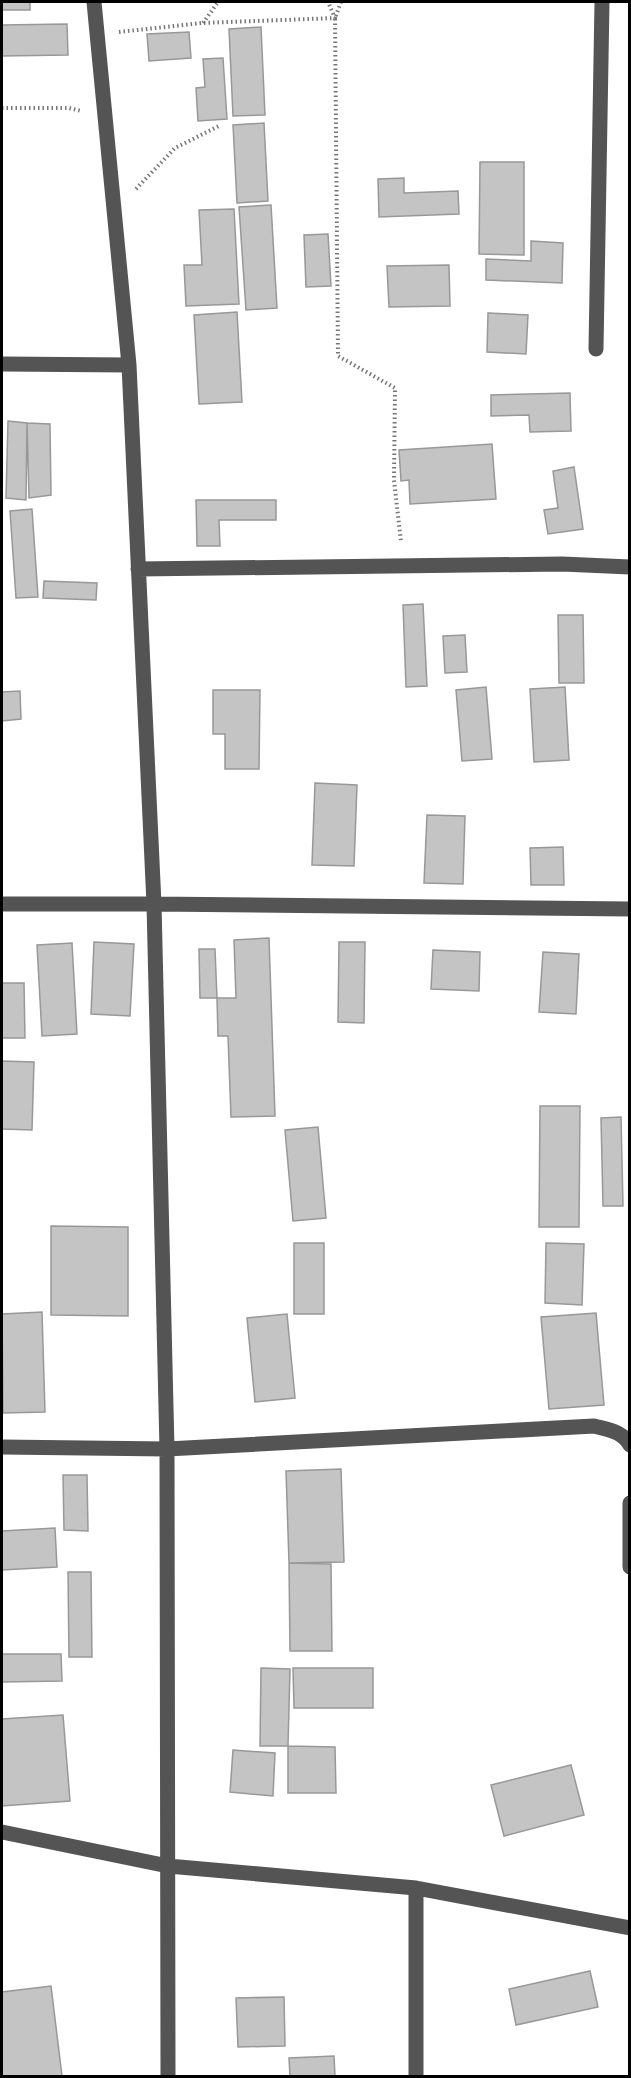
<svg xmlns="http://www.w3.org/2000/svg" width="631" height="2078" viewBox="0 0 631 2078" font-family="'Space Grotesk',sans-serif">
<rect width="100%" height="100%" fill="#fff"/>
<path fill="#c4c4c4" stroke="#989898" stroke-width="1.5" d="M2,2H30V10H2Z
M67,24L68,55L2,56V25Z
M261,27L265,115L233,116L229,29Z
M189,32L191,58L149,61L147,34Z
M223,58L227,119L198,121L196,88L205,87L203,59Z
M264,123L268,201L237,203L233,125Z
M480,162H524V255L479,254Z
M404,178V193L458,191L459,214L379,217L378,179Z
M271,205L277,308L246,310L239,207Z
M234,209L239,304L186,306L184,265H202L199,210Z
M328,234L331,286L306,287L304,235Z
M531,241L563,243L562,283L486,280V259L531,261Z
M449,265L450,306L389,307L387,266Z
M237,312L242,402L199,404L194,315Z
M488,313L528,315L526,354L487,352Z
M570,393L571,431L530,432L529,415L491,416V395Z
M8,421L27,423L26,500L6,498Z
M27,423L50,424L51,495L29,498Z
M492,444L496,499L410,504L409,480L401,481L399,450Z
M574,467L583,529L548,534L544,510L558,508L553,471Z
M196,500H276V520H219L220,546H197Z
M32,509L38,597L16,598L10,511Z
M44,581L97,583L96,600L43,598Z
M423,604L427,686L406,687L403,605Z
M558,615H583L584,683H559Z
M465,635L467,672L445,673L443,636Z
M486,687L492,759L462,761L456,690Z
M565,687L569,760L534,762L530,689Z
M213,690H260L259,769H225V734H213Z
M20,691L21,719L2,721V692Z
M315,783L357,785L354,866L312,865Z
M427,815L465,816L463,884L424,883Z
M563,847L564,885H531L530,848Z
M269,938L275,1116L231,1117L228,1036H218L217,998H236L234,940Z
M94,942L134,944L130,1016L91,1014Z
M339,942H365L364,1023L338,1022Z
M72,943L77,1034L42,1036L37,945Z
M199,949H215L217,998H200Z
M433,950L480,952L479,991L431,989Z
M543,952L579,954L576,1014L539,1012Z
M2,983H24L25,1038H2Z
M2,1061L34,1062L32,1130L2,1129Z
M540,1106H580L579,1227H539Z
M621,1117L623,1206H603L601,1118Z
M318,1127L326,1218L293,1221L285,1130Z
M51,1226L128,1227V1316L51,1315Z
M294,1243H324V1314H294Z
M546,1243L584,1244L582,1305L545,1303Z
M42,1312L45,1412L3,1413L2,1314Z
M596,1313L604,1405L549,1409L541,1317Z
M287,1314L295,1398L255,1402L247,1318Z
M341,1469L344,1562L289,1563L286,1471Z
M63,1475H87L88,1531L64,1530Z
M55,1528L57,1567L2,1570V1531Z
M289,1563L331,1564L332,1651H290Z
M68,1572H91L92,1657H69Z
M2,1654H61L62,1681L2,1682Z
M261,1668L290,1669L288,1746H260Z
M293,1668H373V1708H294Z
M63,1715L70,1801L2,1806V1719Z
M288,1746L335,1747L336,1793H288Z
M233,1750L275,1753L273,1796L230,1792Z
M571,1765L584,1815L504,1836L491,1785Z
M590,1971L598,2007L516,2025L509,1989Z
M51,1986L62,2076H2V1992Z
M284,1997L285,2046L238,2047L236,1998Z
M334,2056L335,2076H290L289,2058Z"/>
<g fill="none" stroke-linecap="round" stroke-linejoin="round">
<path stroke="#767676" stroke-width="4" stroke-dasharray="1.5 3" stroke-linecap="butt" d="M341,2L335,18L338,356L395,388L394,480L401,542
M203,23L218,2
M119,32L202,23L335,18L328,2
M2,108H69L81,111
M136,189L175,148L221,125"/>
<path stroke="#545454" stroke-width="15" d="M94,2L129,365L154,904L630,909
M596,349L602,2
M2,364L129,365
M138,569L562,564L630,567
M2,904H154L167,1449L168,2076
M2,1447L167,1449L594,1426C609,1430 622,1431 630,1445
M630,1503V1567
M2,1832L168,1866L416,1888L630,1928
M416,2076V1888"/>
</g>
<rect width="631" height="2078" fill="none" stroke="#000000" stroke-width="6"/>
</svg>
